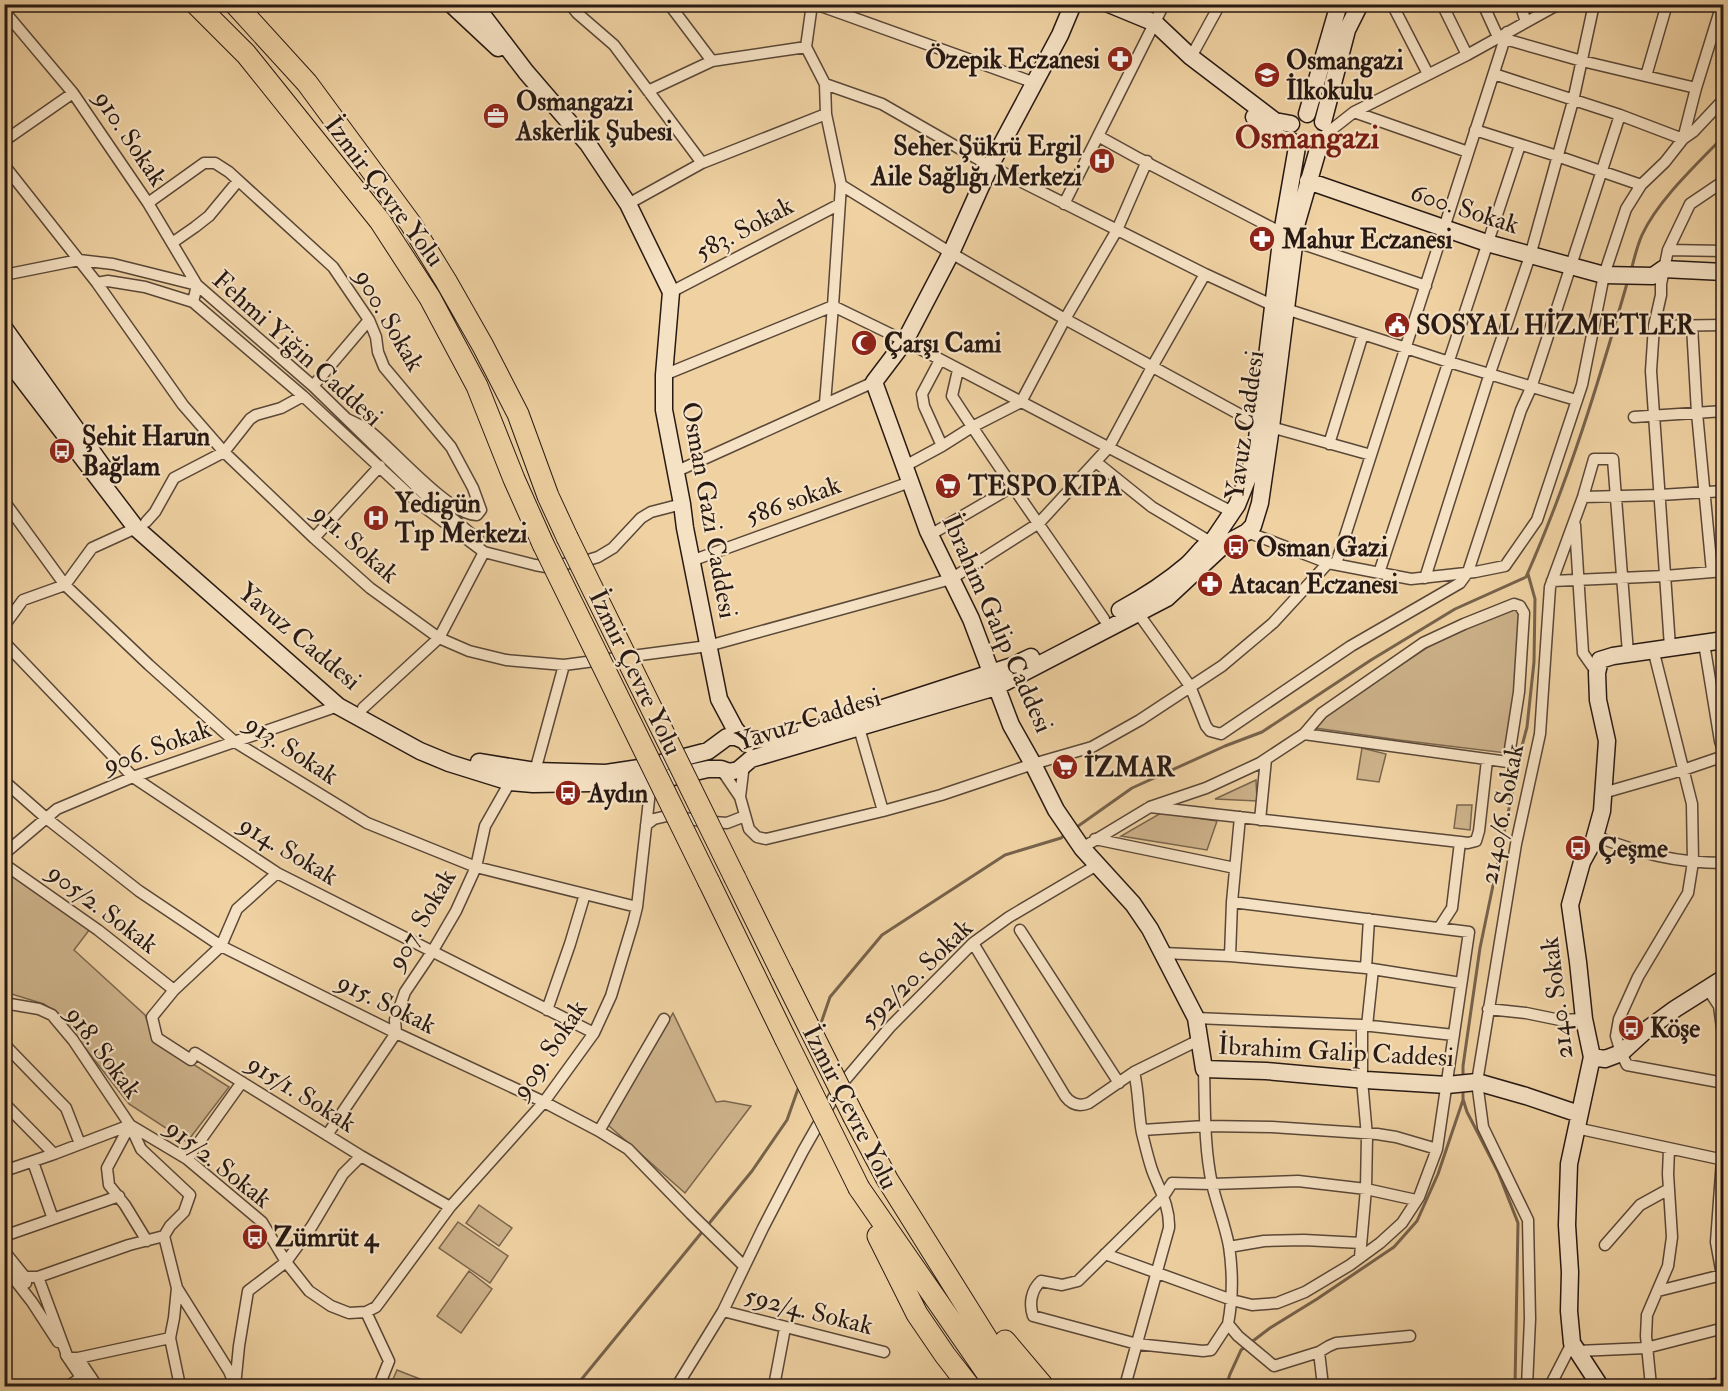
<svg xmlns="http://www.w3.org/2000/svg" width="1728" height="1391" viewBox="0 0 1728 1391" font-family="'IM FELL Double Pica',serif">
<rect width="100%" height="100%" fill="#efd1a2"/>
<filter id="stains"><feTurbulence type="fractalNoise" baseFrequency=".00333" numOctaves="4"/><feColorMatrix values="0 0 0 0 .2 0 0 0 0 .09 0 0 0 0 .02 0 0 0 .5 -.17"/></filter>
<radialGradient id="worn" r=".72"><stop offset=".6" stop-color="#630" stop-opacity="0"/><stop offset="1" stop-color="#630" stop-opacity=".3"/></radialGradient>
<path fill="#cdb28a" stroke="#7a664e" stroke-width="1.5" d="M1514,608L1519,612L1517,678L1506,753L1399,740L1315,728L1325,715L1440,639Z
M1362,748L1386,754L1379,782L1357,779Z
M1256,780L1257,801L1215,799Z
M1457,805H1472L1470,830L1454,828Z
M1161,813L1217,821L1207,850L1121,836Z
M4,869L90,929L74,950L145,1015L155,1040L229,1087L187,1142L129,1104L60,1016L44,1004L5,992Z
M673,1013L716,1102L724,1101L751,1106L685,1193L608,1125Z
M479,1205L512,1228L499,1246L466,1223Z
M458,1222L508,1256L490,1283L439,1248Z
M469,1271L492,1289L461,1333L437,1316Z
M397,1370L425,1381L423,1386H390Z"/>
<g fill="none" stroke-linecap="round" stroke-linejoin="round">
<path stroke="#76624b" stroke-width="3" d="M1631,271C1634,259 1637,246 1642,235C1658,200 1697,164 1724,136
M1074,829L1132,788L1225,746L1262,732L1371,660L1455,609L1526,577C1569,480 1599,381 1628,280
M819,1029L830,997L882,935L1005,855L1061,838L1066,834
M1463,1078V1066L1480,948L1522,746L1527,727L1534,662L1535,599L1528,574
M1463,1088V1099L1467,1112L1498,1172L1518,1223L1515,1386
M576,1386L752,1171L787,1120L799,1086
M1226,1386L1230,1374L1241,1350L1270,1328L1317,1299L1394,1247L1417,1221L1438,1174L1463,1100"/>
<g stroke="#594737" stroke-width="13">
<path id="street" d="M570,4L577,13L614,45L702,163
M669,4L712,61
M812,4L806,47L825,84
M815,4L1035,83
M1392,4L1428,74
M1442,4L1467,55
M1483,4L1498,37
M1520,4L1526,22
M4,11L73,93L148,203L197,285L193,302
M1191,57L1220,4
M1494,74L1620,115
M1646,76L1667,4
M1696,88L1722,4
M648,91L712,61L806,47
M1354,112L1468,152
M1475,130L1557,156L1641,185
M1326,134L1354,112L1467,55L1559,4
M1098,136L1136,157L1282,233
M4,141L73,93
M4,165L97,283L183,405L224,452L314,538L370,588L439,638L469,651L506,660L564,665L708,646L951,579L1039,523L1109,447L1152,367L1205,274
M841,185L951,253L1065,319L1259,425
M148,203L204,163H215L229,172L333,267L369,320L376,337L378,352L384,367L451,447L473,488L481,510L477,515C451,516 394,451 372,433C365,427 355,423 347,419
M628,204L702,163L826,114
M1064,204L1164,4
M1294,241L1426,286
M172,243L195,227L209,216L238,181
M1668,250L1724,251
M4,275L79,260L113,264L197,285L313,386L432,502L480,541
M97,283L108,281L145,287L193,302L303,396L416,501L484,552L535,565L546,567L588,560L598,557L613,548L641,518L651,512L682,504
M671,292L838,205
M1286,309L1449,362L1576,400
M1654,326L1724,325
M1692,326L1697,413L1712,572
M940,360L922,394L924,406L942,446
M958,370L952,396C1001,472 1054,545 1104,619
M664,375L833,306L825,403
M313,386L369,320
M1634,417L1724,411
M1271,427L1371,455
M1329,444L1363,334
M1096,462L1152,507L1209,541
M905,466L942,446L972,427L1021,402L1065,319L1117,230L1147,161
M675,472L874,382
M1583,497L1660,495L1724,491
M4,501L65,585L149,665L235,742L367,823L476,867L637,907
M1232,512L905,341L833,306L841,185L826,114L825,84L882,104L990,166L1205,274L1272,305L1273,298
M146,522L155,512L174,478L224,452L250,419L256,415L281,408L303,396
M1575,525L1583,653L1597,673
M1247,532L1328,563L1411,579L1475,572L1505,566L1537,520L1582,385L1604,275L1626,209L1641,185L1665,162L1683,139L1693,132L1724,99
M930,535L1012,487
M314,538L380,466
M691,561L910,482
M1336,564L1507,32
M1379,573L1520,145
M1425,578L1490,373L1530,256L1573,101L1594,4
M1552,581L1665,576L1724,571
M1138,613L1190,686L1206,726L1210,731L1221,734L1351,646L1460,583L1468,572L1521,410L1531,388L1620,115L1683,139L1696,88L1582,61L1505,39
M4,626L23,600L65,585L92,548L136,528
M4,642L133,777L277,873L594,1033
M1704,643L1720,741L1724,752
M1670,647L1651,371L1654,326L1661,295V284L1668,250L1690,204L1724,181
M1653,649L1692,804L1693,862L1688,893L1638,977L1619,1019L1616,1036L1621,1053L1627,1065L1724,1083
M363,708L439,638L484,552
M859,728L883,811
M744,764L740,797L749,829L757,837L766,839L883,811L941,795L1033,764L1092,747L1140,720L1222,666L1273,623L1328,563
M721,769L740,797
M535,771L564,665
M4,781L46,818L139,891L221,946L396,1033L544,1102L599,1131L628,1149L691,1214L744,1266
M1603,793L1683,770L1724,756
M1150,807L1206,788L1260,763L1304,734L1322,713L1423,643L1464,624L1514,604L1520,606L1524,613L1519,692L1508,762L1304,734
M1260,820L1266,759
M646,825L654,819L671,815L700,821L727,823L745,816
M1595,836C1640,853 1675,863 1724,863
M1095,839L1235,868
M1460,842L1468,843L1476,841L1479,831L1487,760
M1082,848L1150,807L1460,842L1452,908L1439,928
M4,854L57,809L133,777L338,706
M4,864L98,930L174,990
M277,873L237,909L221,946L174,990L152,1017L157,1038L191,1060L195,1053L361,1156L450,1207
M1232,902L1240,817
M1020,930L1119,1083
M973,943L1065,1096C1071,1104 1079,1107 1089,1103L1134,1072L1199,1040
M1230,956L1366,968L1461,983
M1366,968L1369,919
M1707,988L1719,1006L1724,1042
M4,1003L39,1009L52,1015L73,1040L130,1125L141,1149L190,1195L184,1212L170,1226L164,1236L177,1288L174,1318L170,1338L180,1386
M1488,1009L1526,1013L1560,1020L1584,1019
M547,1010L570,944L585,894
M1196,1018L1362,1025V1080L1367,1136L1366,1189L1360,1257
M1362,1025L1454,1035
M1367,1026L1373,969
M4,1044L66,1108L80,1144
M1204,1069C1205,1108 1204,1147 1212,1184C1217,1205 1225,1225 1229,1246C1233,1273 1233,1298 1228,1324L1238,1336L1274,1366L1319,1352L1329,1346L1336,1343L1410,1336
M1722,1082L1724,1070
M4,1103L54,1154
M130,1125L187,1159L262,1222L286,1262L309,1291L331,1306L349,1313L366,1312L376,1307L450,1207L544,1102L594,1033L611,996L633,923L637,907L651,782L650,778
M130,1125L107,1168L109,1185L125,1205L147,1241
M1576,1128L1724,1160
M1142,1130L1205,1126L1272,1127L1377,1134L1396,1137L1437,1149
M599,1131L664,1019
M327,1135L396,1033L395,1020L405,992L432,952L456,911L476,867L485,826L510,782
M187,1159L242,1082
M33,1162L53,1219
M4,1171L54,1154L130,1125
M4,1236L119,1196
M1605,1245L1640,1205L1669,1189
M1229,1247L1264,1241L1304,1240L1361,1243
M4,1251L25,1277L26,1283
M1105,1254L1232,1300L1252,1305L1277,1303L1305,1292L1350,1265L1380,1243L1402,1223L1419,1197L1437,1149L1469,932L1232,902L1230,956L1163,953
M4,1266L32,1302L58,1342
M25,1277H38L129,1245L164,1236
M38,1277L68,1358H78L170,1338
M177,1288L229,1371L234,1383
M1658,1291L1722,1275L1716,1242L1722,1160
M723,1311L884,1352
M366,1312L389,1361L379,1386
M1228,1324L1211,1350L1203,1351L1137,1344L1033,1316C1029,1304 1031,1290 1041,1281L1062,1285L1078,1281L1163,1197L1172,1183L1212,1184L1298,1181L1366,1189L1416,1200
M1578,1351L1646,1348L1724,1328
M1319,1352L1323,1386
M66,1355L87,1386
M78,1358L97,1386
M68,1386L81,1378
M235,1386L239,1346L248,1291L286,1262L312,1226L343,1174L361,1156
M677,1386L723,1311L763,1228L803,1151L840,1086L890,1027L973,943L1009,917L1097,865
M774,1386L785,1328
M1125,1386L1169,1228C1170,1206 1159,1189 1152,1170C1148,1158 1145,1145 1142,1133C1138,1113 1139,1092 1134,1072
M1527,1386L1530,1319L1528,1220L1483,1127L1477,1082L1516,844L1540,734L1550,587L1583,497L1594,459H1613L1628,653
M1550,1386L1572,1343
M1651,1386L1646,1336L1647,1315L1668,1266L1672,1237L1668,1174L1669,1149
M1706,1386L1724,1382"/>
</g>
<g stroke="#271913" stroke-width="19">
<path id="secondary" d="M451,4L498,48
M474,4L526,72L588,144L628,204L671,292L664,375V410L682,504L685,528L719,699L735,729L747,744
M1073,4L1060,35L990,166L951,253L905,341L874,382L928,531L971,619L1011,725L1033,764L1056,810L1082,848L1133,904L1150,929L1196,1018L1204,1069L1266,1071L1366,1080L1447,1085L1477,1082L1526,1096L1579,1114
M1109,4L1155,23L1191,57L1275,121L1291,124
M1307,114L1339,4
M1254,117L1279,138L1293,142
M1323,122L1347,30L1360,4
M1308,181L1487,243L1604,275L1653,276L1663,269L1724,272
M4,328L103,467
M4,355L136,528L338,706L420,751L449,763L510,782L533,784L651,782L708,769H721L729,772L738,770L751,759L996,687L1167,598L1225,544L1247,532L1253,526L1260,503L1271,427L1297,222L1319,146
M1120,610C1144,597 1166,583 1187,565C1196,557 1203,545 1214,539L1237,505L1249,475L1256,447L1282,233L1297,147
M479,762L535,771L606,773L646,767L708,751L727,737H736L745,741L774,738L840,722L1012,666L1031,657
M1592,1057L1605,1059L1621,1053L1645,1031L1675,1009L1724,978
M1600,1386L1572,1343L1569,1311L1570,1272L1567,1225L1569,1164L1592,1057L1584,1019L1578,962L1570,905L1582,862L1594,840L1602,811L1607,741L1598,700L1597,673L1600,660L1613,656L1724,640"/>
</g>
<g stroke="#271913" stroke-width="23">
<path id="highway" d="M196,4L246,54L380,221L430,298L477,386L514,479L543,544
M235,4L307,83L411,224L446,281L483,346L518,414L548,496L567,537
M735,878L782,973
M709,882L785,1038
M854,1117L887,1179L992,1347L1023,1386
M859,1188L996,1386
M878,1236L917,1314L945,1355L969,1386
M1005,1341L1043,1386"/>
</g>
<use href="#street" stroke="#f5e1c3" stroke-width="10"/>
<use href="#secondary" stroke="#f5e1c3" stroke-width="16"/>
<use href="#highway" stroke="#efd1a2" stroke-width="21"/>
<g stroke="#271913" stroke-width="23" stroke-linecap="butt">
<path id="highway-bridge" d="M567,537L735,878
M543,544L709,882
M782,973L854,1117
M785,1038L859,1188"/>
</g>
<use href="#highway-bridge" stroke="#efd1a2" stroke-width="21"/>
</g>
<defs>
<g id="pharmacy-disc" transform="scale(1.35)"><circle r="9.5" fill="#8f2418" stroke="#f5e1c3"/><path d="M-2-6h4v4h4v4h-4v4h-4v-4h-4v-4h4Z" fill="#fff"/></g>
<g id="school-disc" transform="scale(1.35)"><circle r="9.5" fill="#8f2418" stroke="#f5e1c3"/><path d="M0-5L7-2L0 1L-7-2ZM-4 1L0 2.5L4 1V4Q0 6-4 4Z" fill="#fff"/></g>
<g id="office-disc" transform="scale(1.35)"><circle r="9.5" fill="#8f2418" stroke="#f5e1c3"/><path d="M-6-3h4V-5.5h4V-3h4V5H-6ZM-1-4.5V-3h2v-1.5ZM-6 0V1H6V0Z" fill="#fff"/></g>
<g id="hospital-disc" transform="scale(1.35)"><circle r="9.5" fill="#8f2418" stroke="#f5e1c3"/><path d="M-5-5h3v3.5h4V-5h3V5h-3V1.5h-4V5h-3Z" fill="#fff"/></g>
<g id="civic-disc" transform="scale(1.35)"><circle r="9.5" fill="#8f2418" stroke="#f5e1c3"/><path d="M-.6-6.5H3V-4.5H.6V-3L4-1V1h2V6H-6V1h2V-1L-.6-3ZM-1.2 2.5V6h2.4V2.5Z" fill="#fff"/></g>
<g id="mosque-disc" transform="scale(1.35)"><circle r="9.5" fill="#8f2418" stroke="#f5e1c3"/><path d="M3.5-4.9A6 6 0 1 0 3.5 4.9A5 5 0 1 1 3.5-4.9Z" fill="#fff"/></g>
<g id="bus-disc" transform="scale(1.35)"><circle r="9.5" fill="#8f2418" stroke="#f5e1c3"/><path d="M-5-6H5V4H4V6H2V4H-2V6H-4V4H-5ZM-3.5-4V0h7V-4ZM-3.5 1.2v1.5H-2V1.2ZM2 1.2v1.5H3.5V1.2Z" fill="#fff"/></g>
<g id="supermarket-disc" transform="scale(1.35)"><circle r="9.5" fill="#8f2418" stroke="#f5e1c3"/><path d="M-6-5.5h2.5l.6 2H6L4.5 2H-2.5L-4.4-4H-6ZM-1.5 3.2a1.3 1.3 0 1 0 .1 0ZM3 3.2a1.3 1.3 0 1 0 .1 0Z" fill="#fff"/></g>
</defs>
<g fill-rule="evenodd">
<use href="#pharmacy-disc" x="1120" y="59"/>
<use href="#school-disc" x="1267" y="75"/>
<use href="#office-disc" x="496" y="116"/>
<use href="#hospital-disc" x="1102" y="161"/>
<use href="#pharmacy-disc" x="1262" y="239"/>
<use href="#civic-disc" x="1397" y="325"/>
<use href="#mosque-disc" x="864" y="343"/>
<use href="#bus-disc" x="62" y="451"/>
<use href="#supermarket-disc" x="948" y="486"/>
<use href="#hospital-disc" x="376" y="518"/>
<use href="#bus-disc" x="1236" y="547"/>
<use href="#pharmacy-disc" x="1210" y="584"/>
<use href="#supermarket-disc" x="1065" y="767"/>
<use href="#bus-disc" x="568" y="793"/>
<use href="#bus-disc" x="1578" y="848"/>
<use href="#bus-disc" x="1631" y="1028"/>
<use href="#bus-disc" x="255" y="1237"/>
</g>
<g text-anchor="middle" stroke-width="4.5" stroke-linejoin="round" paint-order="stroke">
<g font-size="26" font-weight="bold" fill="#271913" stroke="#f5e1c3" text-anchor="start">
<text x="1100" y="68" text-anchor="end">Özepik Eczanesi</text>
<text x="1286" y="69">Osmangazi<tspan x="1286" dy="30">İlkokulu</tspan></text>
<text x="516" y="110">Osmangazi<tspan x="516" dy="30">Askerlik Şubesi</tspan></text>
<text x="1082" y="155" text-anchor="end">Seher Şükrü Ergil<tspan x="1082" dy="30">Aile Sağlığı Merkezi</tspan></text>
<text x="1282" y="248">Mahur Eczanesi</text>
<text x="1416" y="334">SOSYAL HİZMETLER</text>
<text x="884" y="352">Çarşı Cami</text>
<text x="82" y="445">Şehit Harun<tspan x="82" dy="30">Bağlam</tspan></text>
<text x="968" y="495">TESPO KIPA</text>
<text x="395" y="512">Yedigün<tspan x="395" dy="30">Tıp Merkezi</tspan></text>
<text x="1256" y="556">Osman Gazi</text>
<text x="1230" y="593">Atacan Eczanesi</text>
<text x="1084" y="776">İZMAR</text>
<text x="588" y="802">Aydın</text>
<text x="1598" y="857">Çeşme</text>
<text x="1650" y="1037">Köşe</text>
<text x="274" y="1246">Zümrüt 4</text>
</g>
<g font-size="26" fill="#271913" stroke="#f5e1c3">
<text transform="translate(131 138) rotate(56)" y="9">910. Sokak</text>
<text transform="translate(385 191) rotate(53)" y="9">İzmir Çevre Yolu</text>
<text transform="translate(1465 208) rotate(18)" y="9">600. Sokak</text>
<text transform="translate(744 228) rotate(-28)" y="9">583. Sokak</text>
<text transform="translate(390 320) rotate(60)" y="9">900. Sokak</text>
<text transform="translate(298 348) rotate(42)" y="9">Fehmi Yiğin Caddesi</text>
<text transform="translate(1244 425) rotate(-82)" y="9">Yavuz Caddesi</text>
<text transform="translate(793 500) rotate(-20)" y="9">586 sokak</text>
<text transform="translate(710 510) rotate(80)" y="9">Osman Gazi Caddesi</text>
<text transform="translate(356 543) rotate(41)" y="9">911. Sokak</text>
<text transform="translate(998 623) rotate(66)" y="9">İbrahim Galip Caddesi</text>
<text transform="translate(300 636) rotate(40)" y="9">Yavuz Caddesi</text>
<text transform="translate(636 672) rotate(64)" y="9">İzmir Çevre Yolu</text>
<text transform="translate(808 719) rotate(-18)" y="9">Yavuz Caddesi</text>
<text transform="translate(157 746) rotate(-20)" y="9">906. Sokak</text>
<text transform="translate(292 749) rotate(33)" y="9">913. Sokak</text>
<text transform="translate(1501 814) rotate(-79)" y="9">2140/6. Sokak</text>
<text transform="translate(289 850) rotate(31)" y="9">914. Sokak</text>
<text transform="translate(103 908) rotate(37)" y="9">905/2. Sokak</text>
<text transform="translate(421 919) rotate(-60)" y="9">907. Sokak</text>
<text transform="translate(916 973) rotate(-44)" y="9">592/20. Sokak</text>
<text transform="translate(1556 998) rotate(-97)" y="9">2140. Sokak</text>
<text transform="translate(387 1003) rotate(26)" y="9">915. Sokak</text>
<text transform="translate(549 1049) rotate(-56)" y="9">909. Sokak</text>
<text transform="translate(1336 1051) rotate(3)" y="9">İbrahim Galip Caddesi</text>
<text transform="translate(104 1052) rotate(53)" y="9">918. Sokak</text>
<text transform="translate(302 1093) rotate(32)" y="9">915/1. Sokak</text>
<text transform="translate(851 1107) rotate(63)" y="9">İzmir Çevre Yolu</text>
<text transform="translate(219 1163) rotate(38)" y="9">915/2. Sokak</text>
<text transform="translate(809 1310) rotate(14)" y="9">592/4. Sokak</text>
</g>
<g font-size="32" font-weight="bold" fill="#7a1f14" stroke="#f5e1c3">
<text x="1307" y="148">Osmangazi</text>
</g>
</g>
<rect width="1728" height="1391" fill="none" stroke="#efd1a2" stroke-width="24"/>
<rect x="6" y="6" width="1716" height="1379" fill="none" stroke="#271913" stroke-width="3"/>
<rect x="12" y="12" width="1704" height="1367" fill="none" stroke="#271913" stroke-width="1.5"/>
<rect width="100%" height="100%" filter="url(#stains)"/>
<rect width="100%" height="100%" fill="url(#worn)"/>
</svg>
